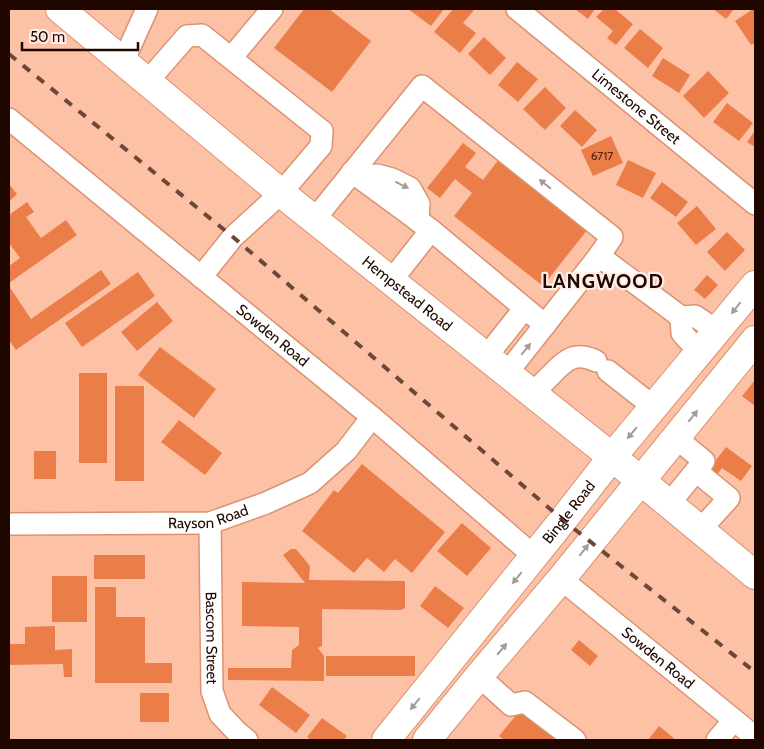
<svg xmlns="http://www.w3.org/2000/svg" width="764" height="749" viewBox="0 0 764 749" font-family="Cabin,sans-serif">
<rect width="100%" height="100%" fill="#fdc1a6"/>
<path fill="#eb7e48" d="M304,9H329L371,41L332,92L274,48Z
M408,9H444L431,26Z
M453,9H475L463,23L476,33L460,53L434,32Z
M575,9H595L588,19Z
M604,9H615L633,24L616,45L607,38L613,31L596,17Z
M713,9H734L726,19Z
M753,9H755V43L751,45L735,21Z
M640,29L663,48L648,68L624,48Z
M484,37L506,58L490,75L468,54Z
M663,58L690,75L679,93L652,76Z
M517,62L538,79L518,102L498,85Z
M708,71L729,93L704,118L683,96Z
M545,87L566,108L545,130L523,109Z
M727,103L753,123L739,141L713,122Z
M575,110L597,130L582,147L560,126Z
M755,131V147L747,142Z
M611,136L623,163L593,176L581,150Z
M463,143L476,153L465,167L483,180L499,159L588,229L543,286L454,216L472,193L455,179L440,198L427,188Z
M628,160L656,173L643,198L616,185Z
M662,182L688,202L676,217L650,198Z
M9,184L17,194L9,202Z
M27,202L34,212L26,217L41,238L66,220L77,235L9,283V266L20,258L9,243V215Z
M697,206L716,229L696,245L677,223Z
M727,232L745,250L725,271L707,252Z
M101,270L111,284L16,350L9,340V286L31,319Z
M138,272L155,296L82,347L65,323Z
M707,275L718,285L705,299L694,290Z
M157,302L173,321L137,351L121,332Z
M160,347L216,389L194,418L138,375Z
M79,373H107V463H79Z
M755,380V406L742,396Z
M115,386H144V481H115Z
M179,420L222,453L205,475L161,442Z
M726,447L752,466L741,481L722,468L714,479L706,473Z
M34,451H56V479H34Z
M362,464L445,532L412,573L395,559L384,572L367,558L354,573L302,531L334,490L338,493Z
M462,523L491,548L467,576L437,551Z
M291,549H296L310,566L309,580L405,581V608L401,610L322,609V646L318,648L324,656V681L228,680V668H291L292,650L299,645V627L242,626V582L305,583L283,555Z
M94,555H145V579H94Z
M52,576H87V622H52Z
M435,586L464,608L448,628L420,606Z
M95,587H116V617H145V663H172V683H95Z
M55,626V650L72,649V677H64L63,664L9,665V644H25V627Z
M579,640L598,656L590,666L571,650Z
M326,656H415V676H326Z
M272,687L310,715L296,733L259,705Z
M140,693H169V722H140Z
M522,708L561,740H504L499,736Z
M322,718L347,736L344,740H311L307,737Z
M659,726L676,740H648Z"/>
<g fill="none" stroke-linecap="round" stroke-linejoin="round">
<g stroke="#da9372" stroke-width="24">
<g id="minor">
<path id="s1" d="M517,9L755,204"/>
<path d="M231,58L272,9"/>
<path d="M123,62L147,9"/>
<path d="M147,82L187,36L202,35L322,131L321,146L281,193L233,237L201,277"/>
<path id="s2" d="M9,119L372,417L534,556"/>
<path d="M352,172L431,230L545,325"/>
<path d="M361,177L377,175L392,179L410,188L419,204L418,221"/>
<path d="M314,220L422,86L612,237L599,256L681,317L695,316L717,331"/>
<path d="M391,281L431,230"/>
<path d="M681,317L682,333L699,352"/>
<path d="M486,357L524,309"/>
<path d="M608,371L654,407"/>
<path d="M507,373L599,256"/>
<path d="M532,394C539,387 546,380 553,373C567,358 576,352 596,361"/>
<path d="M696,471L729,498L700,530"/>
<path d="M669,504L704,461L676,438"/>
<path id="s3" d="M210,523L212,691L220,714L237,732L247,740"/>
<path id="s4" d="M9,524L210,523L266,503L310,483L346,451L372,417"/>
<path id="s5" d="M561,579L755,737"/>
<path d="M479,676L511,705L525,702L575,740"/>
<path d="M717,740L734,720"/>
</g>
</g>
<g stroke="#da9372" stroke-width="30">
<g id="major">
<path id="s6" d="M60,9L281,193L612,457L755,575"/>
<path id="s7" d="M386,740L563,520L612,457L755,285"/>
<path d="M427,740L479,676L561,579L755,340"/>
</g>
</g>
<use href="#minor" stroke="#fff" stroke-width="21"/>
<use href="#major" stroke="#fff" stroke-width="28"/>
<path stroke="#6c483a" stroke-width="4" stroke-dasharray="9 9" stroke-linecap="butt" d="M9,54L233,237L563,520L755,672"/>
</g>
<defs><path id="oneway-solid" d="M-6-.8H1V-3.2L6.5 0L1 3.2V.8H-6Z" transform="scale(1.25)"/></defs>
<g fill="#a59c99">
<use href="#oneway-solid" transform="translate(545 184) rotate(-142)"/>
<use href="#oneway-solid" transform="translate(402 185) rotate(26)"/>
<use href="#oneway-solid" transform="translate(736 308) rotate(129)"/>
<use href="#oneway-solid" transform="translate(526 349) rotate(-51)"/>
<use href="#oneway-solid" transform="translate(693 416) rotate(-51)"/>
<use href="#oneway-solid" transform="translate(632 433) rotate(130)"/>
<use href="#oneway-solid" transform="translate(584 550) rotate(-52)"/>
<use href="#oneway-solid" transform="translate(517 578) rotate(129)"/>
<use href="#oneway-solid" transform="translate(502 649) rotate(-50)"/>
<use href="#oneway-solid" transform="translate(415 704) rotate(129)"/>
</g>
<g text-anchor="middle" stroke-width="4.5" stroke-linejoin="round" paint-order="stroke">
<g font-size="12" fill="#522512">
<text x="602" y="160">6717</text>
</g>
<g font-size="15" fill="#1f0700" stroke="#feeee7">
<text dy="5" stroke="none"><textPath href="#s1" startOffset="154">Limestone Street</textPath></text>
<text dy="5" stroke="none"><textPath href="#s6" startOffset="449">Hempstead Road</textPath></text>
<text dy="5" stroke="none"><textPath href="#s2" startOffset="341">Sowden Road</textPath></text>
<text dy="5" stroke="none"><textPath href="#s7" startOffset="292">Bingle Road</textPath></text>
<text dy="5" stroke="none"><textPath href="#s4" startOffset="200">Rayson Road</textPath></text>
<text dy="5" stroke="none"><textPath href="#s3" startOffset="115">Bascom Street</textPath></text>
<text dy="5" stroke="none"><textPath href="#s5" startOffset="125">Sowden Road</textPath></text>
</g>
<g font-size="20" font-weight="bold" letter-spacing="1" fill="#1f0700" stroke="#feeee7">
<text x="603" y="288">LANGWOOD</text>
</g>
</g>
<rect width="764" height="749" fill="none" stroke="#1f0700" stroke-width="20"/>
<path d="M22 42v8h116v-8" fill="none" stroke="#1f0700" stroke-width="2.5"/>
<text x="30" y="42" font-size="15" fill="#1f0700" stroke="#feeee7" stroke-width="4" paint-order="stroke">50 m</text>
</svg>
